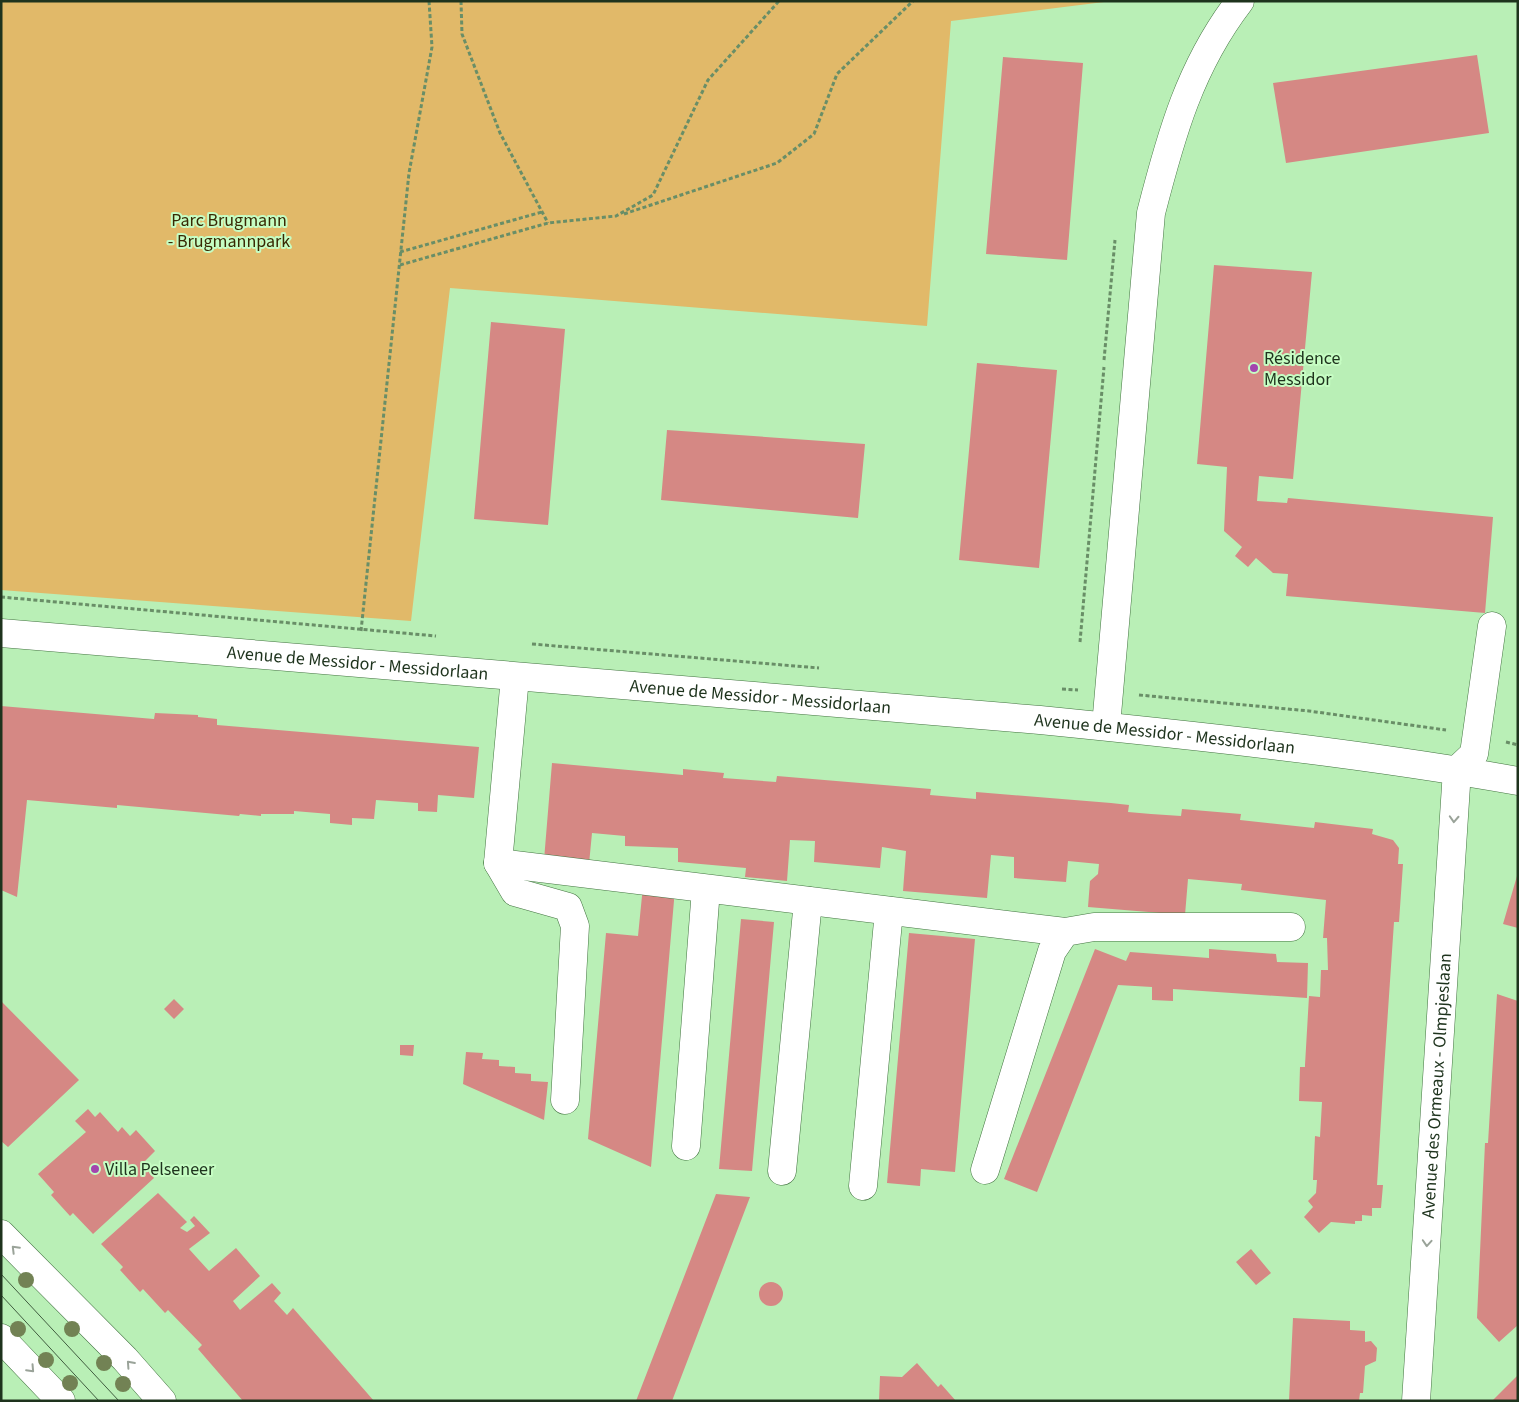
<svg xmlns="http://www.w3.org/2000/svg" width="1519" height="1402" viewBox="0 0 1519 1402" font-family="'Source Sans 3',sans-serif">
<rect width="100%" height="100%" fill="#b9efb6"/>
<path fill="#e1b969" d="M1,1H1112L951,21L927,326L450,288L411,621L1,590Z"/>
<path fill="#d58884" d="M1477,55L1489,133L1286,163L1273,83Z
M1003,57L1083,63L1067,260L986,254Z
M1214,265L1312,272L1293,479L1259,476L1257,501L1287,503L1288,498L1493,517L1485,613L1286,596L1288,574L1273,573L1256,558L1248,567L1235,556L1242,547L1224,531L1227,467L1197,464Z
M491,322L565,329L548,525L474,519Z
M977,363L1057,370L1039,568L959,560Z
M667,430L865,444L858,518L661,500Z
M1,706L154,719L155,713L198,715V717L217,719V725L479,747L474,798L438,795L437,812L418,811V803L376,800L374,819L352,818V825L330,823V814L294,811V814H261V816L240,814L239,816L117,805V808L27,800L17,897L1,890Z
M552,763L683,775V769L724,773L723,778L776,782L777,776L931,789L930,795L976,799V792L1111,803L1129,805L1128,812L1151,814L1181,816L1182,809L1241,814L1240,820L1314,828L1315,822L1373,829L1372,834L1393,840L1399,848L1398,864H1403L1399,922H1394L1384,1070L1377,1185H1383L1381,1208H1372V1216L1362,1215V1221H1355V1224L1331,1222L1319,1233L1304,1217L1313,1207L1308,1201L1316,1193L1317,1180H1313L1315,1136L1320,1137L1322,1102L1299,1101L1300,1067H1305V1065L1309,996L1320,997L1321,970H1328L1327,938H1323L1326,900L1241,890L1242,884L1188,879L1185,915L1088,907L1090,881L1098,874L1099,864L1068,861L1066,882L1014,878V857L991,855L987,898L903,891L906,851L882,847L880,868L814,862L815,841L790,840L787,881L745,877L746,868L678,862V848L625,846V836L592,833L589,864L544,860Z
M1517,876H1518V928L1503,924Z
M643,886L675,889L651,1167L588,1139L606,933L638,936Z
M741,919L774,922L752,1171L719,1169Z
M909,933L975,939L955,1172L921,1169L920,1186L887,1183Z
M1095,949L1126,961L1130,952L1209,958V949L1276,954L1277,962L1308,963L1307,998L1173,989V1001L1152,1000V987L1118,985L1037,1192L1004,1179Z
M1497,994L1518,1001V1325L1499,1342L1477,1318L1485,1143H1488Z
M174,999L184,1009L174,1019L164,1009Z
M1,1001L79,1080L8,1147L1,1141Z
M400,1045H414L413,1056L400,1055Z
M466,1052L483,1053L482,1059L499,1060V1066L515,1067V1073L531,1074V1081L548,1082L544,1120L463,1084Z
M88,1109L95,1117L100,1112L118,1132L122,1127L130,1136L136,1130L155,1151L142,1164L154,1178L93,1234L73,1213L70,1216L51,1195L54,1192L38,1174L86,1132L75,1121Z
M158,1193L187,1222L180,1228L187,1232L195,1226L190,1220L194,1216L210,1233L189,1249L209,1271L236,1248L260,1276L233,1301L240,1310L272,1283L281,1293L274,1301L287,1315L293,1308L374,1401H243L198,1349L202,1345L168,1310L165,1313L143,1289L140,1292L120,1270L123,1267L101,1244Z
M716,1194L750,1197L672,1401H636Z
M1251,1249L1271,1273L1256,1285L1236,1262Z
M759 1294a12 12 0 1 1 24 0a12 12 0 1 1-24 0Z
M1293,1318L1350,1321V1330L1365,1331V1342L1371,1341L1377,1348L1376,1361L1365,1366L1363,1393H1360L1359,1401H1289Z
M917,1363L938,1387L941,1384L956,1401H879L880,1376L902,1377Z
M1518,1375V1401H1492Z"/>
<g fill="none" stroke-linecap="round" stroke-linejoin="round">
<g stroke="#437441" stroke-width="29">
<g id="minor">
<path id="s1" d="M1,633L1040,720C1200,736 1360,753 1518,781"/>
<path d="M515,677L498,863L515,892L568,907L575,926L565,1100"/>
<path d="M1106,726L1151,213C1171,135 1190,66 1240,1"/>
<path d="M498,863L1065,932"/>
<path d="M686,1146L706,889"/>
<path d="M985,1170L1052,951L1065,932L1094,927H1291"/>
<path d="M782,1171L808,901"/>
<path d="M863,1186L889,911"/>
<path id="s2" d="M1416,1401L1457,770L1474,754L1492,626"/>
</g>
</g>
<g stroke="#437441" stroke-width="29">
<path id="major" d="M1,1234L125,1359L162,1401
M1,1338L61,1401"/>
</g>
<path stroke="#698e67" stroke-width="3" stroke-dasharray="4 2.5" stroke-linecap="butt" d="M461,1L462,34L500,133L548,223
M624,214L777,163L814,134L837,74L913,1
M400,252L542,212
M400,265L548,223L616,216L653,195L708,80L779,1
M1104,360L1115,240
M1,597L436,636
M361,631L409,173L432,47L429,1
M1080,642L1104,367
M532,644L819,668
M1062,689L1078,690
M1139,695L1309,711L1446,730
M1506,742L1518,745"/>
<use href="#minor" stroke="#fff" stroke-width="28"/>
<use href="#major" stroke="#fff" stroke-width="28"/>
<path stroke="#415d40" stroke-width="1" d="M1,1274L119,1401
M1,1295L99,1401"/>
</g>
<g fill="#728254">
<circle cx="26" cy="1280" r="8"/>
<circle cx="18" cy="1329" r="8"/>
<circle cx="72" cy="1329" r="8"/>
<circle cx="46" cy="1360" r="8"/>
<circle cx="104" cy="1363" r="8"/>
<circle cx="70" cy="1383" r="8"/>
<circle cx="123" cy="1384" r="8"/>
</g>
<defs><path id="oneway-chevron" d="M-2-3.5L2.5 0L-2 3.5" fill="none" stroke-width="1.6" stroke-linecap="round" stroke-linejoin="round" transform="scale(1.25)"/></defs>
<g stroke="#9aa399">
<use href="#oneway-chevron" transform="translate(1454 819) rotate(93)"/>
<use href="#oneway-chevron" transform="translate(1427 1243) rotate(94)"/>
<use href="#oneway-chevron" transform="translate(15 1249) rotate(-135)"/>
<use href="#oneway-chevron" transform="translate(130 1364) rotate(-132)"/>
<use href="#oneway-chevron" transform="translate(31 1369) rotate(47)"/>
</g>
<g fill="#a345ae" stroke="#c6fdc3" stroke-width="2">
<circle cx="1254" cy="368" r="5"/>
<circle cx="95" cy="1169" r="5"/>
</g>
<g text-anchor="middle" stroke-width="4" stroke-linejoin="round" paint-order="stroke">
<g font-size="18" fill="#382803" stroke="#c6fdc3">
<text x="229" y="226">Parc Brugmann<tspan x="229" dy="21">- Brugmannpark</tspan></text>
</g>
<g font-size="18" fill="#1e331d" stroke="#c6fdc3" text-anchor="start">
<text x="1264" y="364">Résidence<tspan x="1264" dy="21">Messidor</tspan></text>
<text x="105" y="1175">Villa Pelseneer</text>
</g>
<g font-size="18" fill="#1e331d" stroke="#c6fdc3">
<text dy="6" stroke="none"><textPath href="#s1" startOffset="358">Avenue de Messidor - Messidorlaan</textPath></text>
<text dy="6" stroke="none"><textPath href="#s1" startOffset="762">Avenue de Messidor - Messidorlaan</textPath></text>
<text dy="6" stroke="none"><textPath href="#s1" startOffset="1168">Avenue de Messidor - Messidorlaan</textPath></text>
<text dy="6" stroke="none"><textPath href="#s2" startOffset="316">Avenue des Ormeaux - Olmpjeslaan</textPath></text>
</g>
</g>
<rect width="1519" height="1402" fill="none" stroke="#1e331d" stroke-width="5"/>
</svg>
